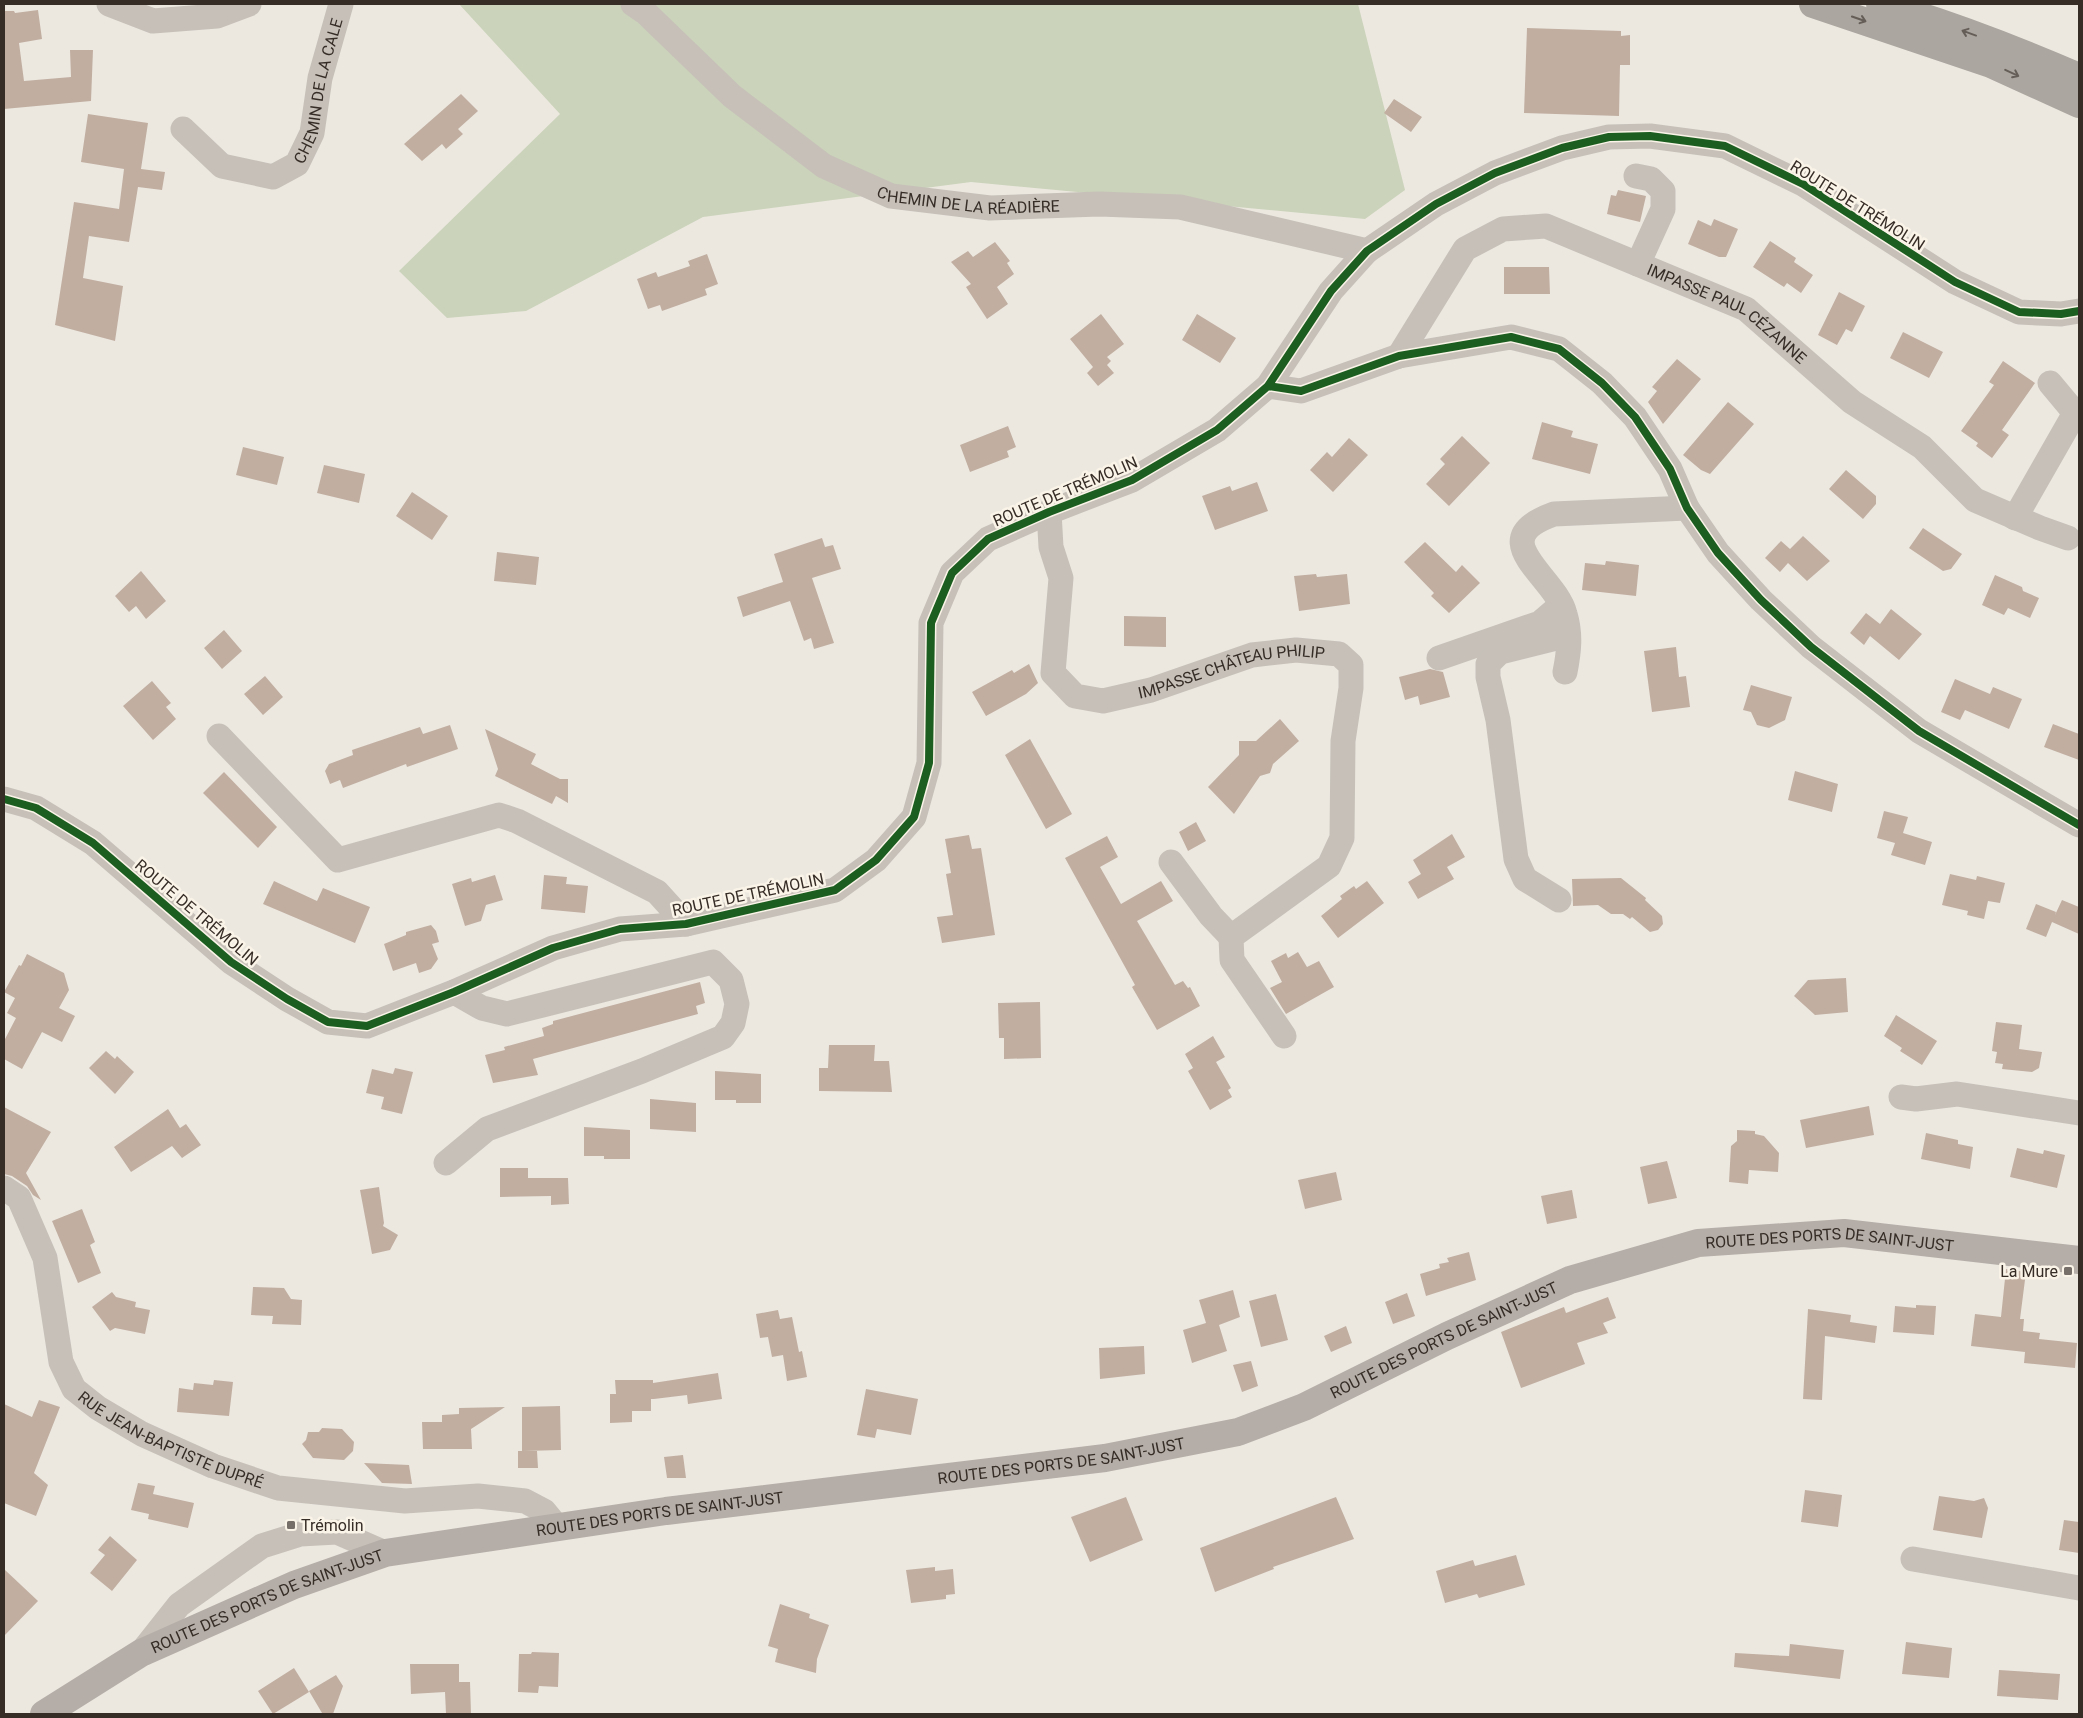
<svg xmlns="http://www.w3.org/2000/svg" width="2083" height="1718" viewBox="0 0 2083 1718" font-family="Roboto,sans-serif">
<rect width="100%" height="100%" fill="#ece8e0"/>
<path fill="#cbd3ba" d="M459,4H1358L1405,190L1365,219L971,182L703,217L526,311L447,318L399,271L560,114Z"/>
<path fill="#c1aea1" d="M38,10L42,39L19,43L24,81L71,77L70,50H93L91,101L4,109V11H14L15,13Z
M1527,28L1621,31V36L1630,35V65H1620L1619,116L1524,113Z
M461,94L478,111L458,129L463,134L446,149L442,144L422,161L404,144Z
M1394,99L1422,117L1411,132L1384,113Z
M88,114L148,123L141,169L165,172L162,190L138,187L129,242L89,236L83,278L123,286L115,341L55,325L74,202L119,209L124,169L81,162Z
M1618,190L1646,196L1640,222L1607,214L1611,195L1616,196Z
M1714,219L1738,229L1726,257H1719L1688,244L1698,220L1711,226Z
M1770,241L1796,258L1794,262L1813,275L1801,293L1787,283L1784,287L1753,267Z
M995,242L1010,261L1007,263L1014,274L997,287L1008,304L987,319L966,287L971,284L951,262L968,251L973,257Z
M707,254L718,284L705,289L707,295L662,311L660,305L648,309L637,279L656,272L658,277L690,266L688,261Z
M1504,267H1549L1550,294H1504Z
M1839,292L1865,306L1852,332L1846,329L1837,345L1818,335Z
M1101,314L1124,344L1107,357L1111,361L1107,365L1114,373L1098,386L1087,373L1093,367L1070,339Z
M1197,314L1236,338L1220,363L1182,340Z
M1903,332L1943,352L1929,378L1890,358Z
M1677,359L1701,379L1663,424L1648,402L1657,391L1652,387Z
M2003,361L2035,383L2002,430L2009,435L1992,458L1976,446L1978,443L1961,431L1994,385L1989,382Z
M1728,402L1754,424L1710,474L1701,470L1683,455Z
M1542,422L1573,431L1571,437L1598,444L1590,474L1532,459Z
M1008,426L1016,447L1007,451L1009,457L970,472L960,445Z
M1462,436L1490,463L1449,506L1426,484L1445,464L1440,459Z
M1349,438L1368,455L1333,492L1310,470L1327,452L1332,457Z
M243,447L284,457L277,485L236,475Z
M324,465L365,474L359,503L317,493Z
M1846,470L1876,496V504L1863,519L1829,489Z
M1257,482L1268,511L1215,530L1202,496L1230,486L1232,491Z
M412,492L448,516L432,540L396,516Z
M1923,528L1962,554L1951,569L1943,571L1909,548Z
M1803,536L1830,561L1807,581L1788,563L1780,572L1765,558L1781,541L1790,549Z
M822,538L825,547L833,545L841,569L812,578L834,643L814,649L811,638L804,641L790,601L743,617L737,597L783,582L774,554Z
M1425,542L1456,572L1462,565L1480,583L1449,613L1431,596L1434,593L1404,562Z
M497,552L539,557L536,585L494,581Z
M1606,561L1639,565L1636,596L1582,590L1585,563L1605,565Z
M141,571L166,601L146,619L136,606L129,612L115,596Z
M1316,574L1317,577L1347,574L1350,604L1299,611L1294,576Z
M1995,575L2022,587L2023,591L2039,598L2030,618L2008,608L2004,615L1982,605Z
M1891,609L1922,634L1899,660L1870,636L1864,645L1850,633L1866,613L1880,624Z
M1124,616L1166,617V647L1124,646Z
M224,630L242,651L222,669L204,648Z
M1676,647L1679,677L1686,676L1690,707L1652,712L1644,651Z
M1029,664L1038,683L1026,694L986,716L972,692L1012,670L1014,673Z
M1430,669L1443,672L1450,697L1420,705L1418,696L1405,700L1399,677Z
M265,676L283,697L263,715L244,694Z
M1955,679L1990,694L1993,687L2022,699L2009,729L1965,710L1960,720L1941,712Z
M152,681L171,703L166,707L176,719L153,740L123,706Z
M1751,685L1792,697L1785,720L1769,728L1757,725L1751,712L1743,710Z
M1280,719L1299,741L1273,764L1270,773L1260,776L1234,814L1208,787L1239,755V741H1256Z
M2053,724L2079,734V760L2044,747Z
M450,725L458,749L407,767L406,764L343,788L340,780L330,784L325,771L329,764L353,755L352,750L420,727L423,734Z
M485,729L536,754L531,764L560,779H568V803L556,796L552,804L495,776L498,769Z
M1030,739L1072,814L1046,829L1005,755Z
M1795,771L1838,784L1832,812L1788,800Z
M224,772L277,827L258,848L203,793Z
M1884,811L1908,817L1903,833L1932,842L1925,865L1891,855L1895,843L1877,838Z
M1196,822L1206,841L1188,851L1179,832Z
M1452,834L1465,857L1447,867L1454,879L1418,899L1408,882L1421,874L1413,860Z
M969,835L972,849L981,848L995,935L942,943L937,917L953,915L946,874L951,873L945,839Z
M1107,836L1118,857L1100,867L1121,904L1161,881L1173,901L1137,921L1175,985L1183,981L1188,988L1190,987L1200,1006L1157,1030L1132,987L1135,985L1065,858Z
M1950,874L1976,880L1977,876L2005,883L2000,903L1988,901L1984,919L1967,915L1968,911L1942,905Z
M495,875L503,900L486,905L481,921L465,926L452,884L471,878L472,882Z
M544,875L567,877L566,884L588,886L585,913L541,909Z
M1621,878L1646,898L1645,900L1662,916L1663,924L1658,930L1650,932L1632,917L1630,919L1623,914H1611L1598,905L1573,906L1572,879Z
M274,881L317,901L323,888L370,907L355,943L263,904Z
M1367,881L1384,903L1338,938L1321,916L1342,899L1340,896L1354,886L1356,889Z
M2062,900L2079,907V934L2052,922L2046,937L2026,929L2036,904L2056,912L2055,915Z
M431,925L436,931L439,942L432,944L438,959L431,969L419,973L416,963L393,971L384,944L406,935V932Z
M1298,952L1307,967L1319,961L1334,987L1286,1014L1270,988L1282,982L1271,961L1286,953L1288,958Z
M27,954L64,973L69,990L59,1008L75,1016L62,1042L42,1032L22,1069L4,1059V1041L16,1018L7,1013L15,998L4,992L19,965L21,966Z
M1846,978L1848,1012L1815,1015L1794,996L1808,980Z
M700,982L705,1003L696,1006L698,1014L533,1059L538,1075L493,1083L485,1055L505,1050L504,1047L544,1036L542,1028L553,1024V1021Z
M1040,1002L1041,1058L1004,1059V1038H999L998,1003Z
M1896,1015L1937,1041L1922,1065L1900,1051L1902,1048L1884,1036Z
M1996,1022L2022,1025L2019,1049L2042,1052L2039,1068L2032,1072L2002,1069L2003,1064L1995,1063L1997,1052L1992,1051Z
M1213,1036L1225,1057L1216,1062L1231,1088L1228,1090L1232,1097L1210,1110L1188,1071L1193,1068L1185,1054Z
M829,1045H875L874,1061H889L892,1092L819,1091V1068H828Z
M106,1051L115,1059L117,1056L134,1072L115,1094L89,1068Z
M395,1068L413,1072L402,1114L381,1109L384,1097L366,1093L372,1069L393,1074Z
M715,1071L761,1074V1103H736V1100H715Z
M650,1099L696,1103V1132L650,1129Z
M1869,1106L1874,1135L1806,1148L1800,1120Z
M4,1107L51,1132L26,1173L41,1200L33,1195L27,1186L12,1176L4,1174Z
M168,1109L180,1128L186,1124L201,1145L182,1158L172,1146L131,1172L114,1147Z
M584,1127L630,1130V1159H604V1156H584Z
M1737,1130L1755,1131V1134L1764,1136L1779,1153L1778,1172L1749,1170L1748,1184L1729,1182L1731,1146L1737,1141Z
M1926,1133L1958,1140V1144L1973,1147L1970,1169L1921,1159Z
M2017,1148L2043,1154L2044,1150L2065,1155L2057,1188L2010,1177Z
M1667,1161L1677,1198L1648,1204L1640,1167Z
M500,1168H528V1178H568L569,1204L551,1205V1196L500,1197Z
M1336,1172L1342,1200L1305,1209L1298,1180Z
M379,1187L384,1223L383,1226L398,1235L390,1250L372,1254L360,1190Z
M1572,1190L1577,1218L1547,1224L1541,1196Z
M82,1209L95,1242L90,1245L101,1273L78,1283L52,1221Z
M1469,1252L1476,1280L1426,1296L1420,1274L1440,1268L1439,1264L1449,1262L1447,1258Z
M2006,1269L2026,1272L2020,1319H2024L2023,1331L2040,1333L2039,1339L2077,1343L2075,1368L2024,1363L2025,1352L1971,1346L1975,1314L2001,1317Z
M253,1287L284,1288L291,1299L302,1300L301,1325L272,1324L273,1316L251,1315Z
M1233,1290L1240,1317L1219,1325L1227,1351L1192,1363L1183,1330L1206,1323L1199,1300Z
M112,1292L116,1297L136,1302L135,1307L150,1310L145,1334L115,1328L110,1331L92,1307Z
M1407,1293L1415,1316L1393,1324L1385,1302Z
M1276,1294L1288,1340L1261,1347L1249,1301Z
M1608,1297L1616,1318L1603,1323L1608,1333L1577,1343L1585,1364L1521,1388L1501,1332L1564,1307L1566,1313Z
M1916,1305L1936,1306L1934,1335L1893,1332L1895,1306L1916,1308Z
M1808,1309L1851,1315L1850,1322L1877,1326L1875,1343L1825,1336L1822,1400L1803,1399Z
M778,1310L780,1319L792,1317L799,1352L802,1351L807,1377L787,1381L783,1355L772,1357L768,1337L760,1338L756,1314Z
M1346,1326L1352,1343L1331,1352L1324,1336Z
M1144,1346L1145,1374L1100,1379L1099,1348Z
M1251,1361L1258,1386L1242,1392L1233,1365Z
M718,1373L722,1399L688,1404L687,1395L654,1399H651V1411H632V1422L610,1423V1394H616L615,1380H653V1383Z
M214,1380L233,1382L229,1416L177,1412L179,1388L193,1390L194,1383L213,1385Z
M866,1389L918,1399L911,1435L877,1429L875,1438L857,1435Z
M39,1400L60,1407L34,1473L48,1485L36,1516L4,1503V1404L32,1417Z
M560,1406L561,1450L524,1451H537L538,1468H518V1451H522V1407Z
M505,1407L471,1429L472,1449H423L422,1422H442V1415L459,1414V1408Z
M322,1428L342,1429L354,1442L353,1451L344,1460L313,1458L302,1444L306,1440L308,1432H319Z
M683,1455L686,1478H667L664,1457Z
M364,1463L409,1465L412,1484L382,1483Z
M138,1483L155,1486L153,1494L194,1503L188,1528L148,1519L149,1514L131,1510Z
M1805,1490L1842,1495L1838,1527L1801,1522Z
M1939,1496L1974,1501L1984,1498L1988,1508L1982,1538L1933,1530Z
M1126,1497L1143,1540L1090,1562L1071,1517Z
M1336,1497L1354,1539L1273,1567L1274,1569L1215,1592L1200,1548Z
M2064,1520L2079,1522V1553L2059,1550Z
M110,1536L137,1560L112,1591L90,1573L105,1555L98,1550Z
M1516,1555L1525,1585L1479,1598L1477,1594L1445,1603L1436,1571L1473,1560L1475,1566Z
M935,1567V1571L953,1569L955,1594L946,1595V1599L911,1603L906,1570Z
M4,1569L38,1601L4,1636Z
M780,1604L810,1614L809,1618L829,1625L817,1659L816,1673L775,1662L778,1649L768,1646Z
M1906,1642L1952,1648L1949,1678L1902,1674Z
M1790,1644L1844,1650L1840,1679L1734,1667L1735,1653L1789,1656Z
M532,1652L559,1653L558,1687L539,1686L538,1693L518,1692L519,1654H531Z
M410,1664H459V1682H470L471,1714H446L445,1692L411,1694Z
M294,1668L309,1692L273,1714L258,1691Z
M1999,1670L2060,1674L2058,1700L1997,1696Z
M336,1675L343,1686L333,1714H328L322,1713L309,1691Z"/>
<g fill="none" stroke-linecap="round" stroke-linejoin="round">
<g stroke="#c6c0b9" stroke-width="25">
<path d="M109,4L153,21L217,16L249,4"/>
<path id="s1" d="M633,4L646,13L732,96L824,166L891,196L990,208L1099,204L1180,207L1367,251"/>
<path id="s2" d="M183,129L222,166L273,177L297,164L312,133L320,78L341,4"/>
<path d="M1636,176L1651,179L1663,191V209L1638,264"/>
<path id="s3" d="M1399,356L1465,249L1503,229L1546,226L1746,309L1852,402L1922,447L1975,500L2040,528L2068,538"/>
<path d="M1268,386L1301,391L1399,356L1511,337L1559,349L1602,383L1635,417L1670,469L1687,508L1718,553L1761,600L1811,647L1919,731L2079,825"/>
<path id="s4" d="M1049,512L1051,547L1061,578L1053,673L1075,696L1103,701L1151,690L1252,655L1296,650L1339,654L1351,665V688L1343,741L1342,838L1329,866L1231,937L1232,960L1284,1036"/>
<path d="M2015,518L2075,413L2050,383"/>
<path d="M1439,658L1540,623L1561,605"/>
<path d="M1565,672C1569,652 1571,634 1565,614C1555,575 1481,540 1554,514L1687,508"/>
<path d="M219,736L338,860L499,815L517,821L657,892L686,924"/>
<path d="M4,799L36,808L93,843L231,962L287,999L328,1022L367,1026L454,992L553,948L620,929L686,924L835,890L876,860L914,817L929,763L931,623L952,573L988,539L1049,512L1132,480L1217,430L1268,386L1331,291L1367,251L1436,204L1495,173L1562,148L1609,137L1650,136L1725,146L1803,184L1955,282L2019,312L2061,314L2079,311"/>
<path d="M1171,862L1211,916L1231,937"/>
<path d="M1559,900L1525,879L1516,859L1498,720L1488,677V664L1500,652L1568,635"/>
<path d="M1901,1097L1916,1099L1957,1094L2079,1113"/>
<path d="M446,1163L487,1129L642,1071L723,1037L733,1023L737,1004L731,980L713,962L507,1014L482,1008L454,992"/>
<path id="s5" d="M4,1188L19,1198L45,1258L61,1362L74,1389L98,1408L142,1434L213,1466L278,1488L405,1501L478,1496L525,1501L544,1511L558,1528"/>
<path d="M1913,1559L2079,1588"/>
<path d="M141,1653L179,1605L262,1546L300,1534L337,1532L385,1553"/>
</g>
<path stroke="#b5aea8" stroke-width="28" id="s6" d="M44,1714L141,1653L294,1585L385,1553L666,1511L1105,1458L1238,1432L1304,1407L1447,1336L1570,1280L1698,1243L1844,1233L2079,1260"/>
<path stroke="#aba69f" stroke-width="28" d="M1813,4L1991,64L2079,104
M1880,4C1948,23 2014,49 2079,77"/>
<g stroke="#faf3e7" stroke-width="11">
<path id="cycleway" d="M1268,386L1301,391L1399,356L1511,337L1559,349L1602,383L1635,417L1670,469L1687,508L1718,553L1761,600L1811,647L1919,731L2079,825
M4,799L36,808L93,843L231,962L287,999L328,1022L367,1026L454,992L553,948L620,929L686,924L835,890L876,860L914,817L929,763L931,623L952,573L988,539L1049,512L1132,480L1217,430L1268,386L1331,291L1367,251L1436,204L1495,173L1562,148L1609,137L1650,136L1725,146L1803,184L1955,282L2019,312L2061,314L2079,311"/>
</g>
<use href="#cycleway" stroke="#1b5e20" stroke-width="8"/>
</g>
<defs><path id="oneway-shaft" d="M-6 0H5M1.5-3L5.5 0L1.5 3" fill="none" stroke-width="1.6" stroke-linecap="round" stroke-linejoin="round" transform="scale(1.25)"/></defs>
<g stroke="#655d57">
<use href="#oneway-shaft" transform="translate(1859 19) rotate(19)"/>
<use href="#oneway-shaft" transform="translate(1969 33) rotate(-160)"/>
<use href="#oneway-shaft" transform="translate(2012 73) rotate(25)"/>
</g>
<g fill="#766e68" stroke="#faf3e7" stroke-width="2">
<rect x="2063" y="1266" width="10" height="10" rx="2.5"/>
<rect x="286" y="1520" width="10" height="10" rx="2.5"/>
</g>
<g text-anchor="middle" stroke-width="5" stroke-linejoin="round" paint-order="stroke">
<g font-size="16" fill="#362d27" stroke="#faf3e7">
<text dy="6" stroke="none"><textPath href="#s2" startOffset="210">CHEMIN DE LA CALE</textPath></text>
<text dy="6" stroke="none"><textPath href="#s1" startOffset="402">CHEMIN DE LA RÉADIÈRE</textPath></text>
<text transform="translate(1858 205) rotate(32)" y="6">ROUTE DE TRÉMOLIN</text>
<text dy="6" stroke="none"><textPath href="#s3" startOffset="414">IMPASSE PAUL CÉZANNE</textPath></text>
<text transform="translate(1065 491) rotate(-23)" y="6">ROUTE DE TRÉMOLIN</text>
<text dy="6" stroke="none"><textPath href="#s4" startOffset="356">IMPASSE CHÂTEAU PHILIP</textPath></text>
<text transform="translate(748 894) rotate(-12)" y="6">ROUTE DE TRÉMOLIN</text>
<text transform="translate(197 912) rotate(40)" y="6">ROUTE DE TRÉMOLIN</text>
<text dy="6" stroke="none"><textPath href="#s6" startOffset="1871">ROUTE DES PORTS DE SAINT-JUST</textPath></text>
<text dy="6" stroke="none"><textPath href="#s6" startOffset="1466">ROUTE DES PORTS DE SAINT-JUST</textPath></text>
<text dy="6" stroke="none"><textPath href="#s5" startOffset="329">RUE JEAN-BAPTISTE DUPRÉ</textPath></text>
<text dy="6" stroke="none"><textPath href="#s6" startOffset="1061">ROUTE DES PORTS DE SAINT-JUST</textPath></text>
<text dy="6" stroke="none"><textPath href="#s6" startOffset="656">ROUTE DES PORTS DE SAINT-JUST</textPath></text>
<text dy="6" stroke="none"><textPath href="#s6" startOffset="251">ROUTE DES PORTS DE SAINT-JUST</textPath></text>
</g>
<g font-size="16" fill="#362d27" stroke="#faf3e7" text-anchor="end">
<text x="2058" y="1277">La Mure</text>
<text x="301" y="1531" text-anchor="start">Trémolin</text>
</g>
</g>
<rect width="2083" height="1718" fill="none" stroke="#362d27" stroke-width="10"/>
</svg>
